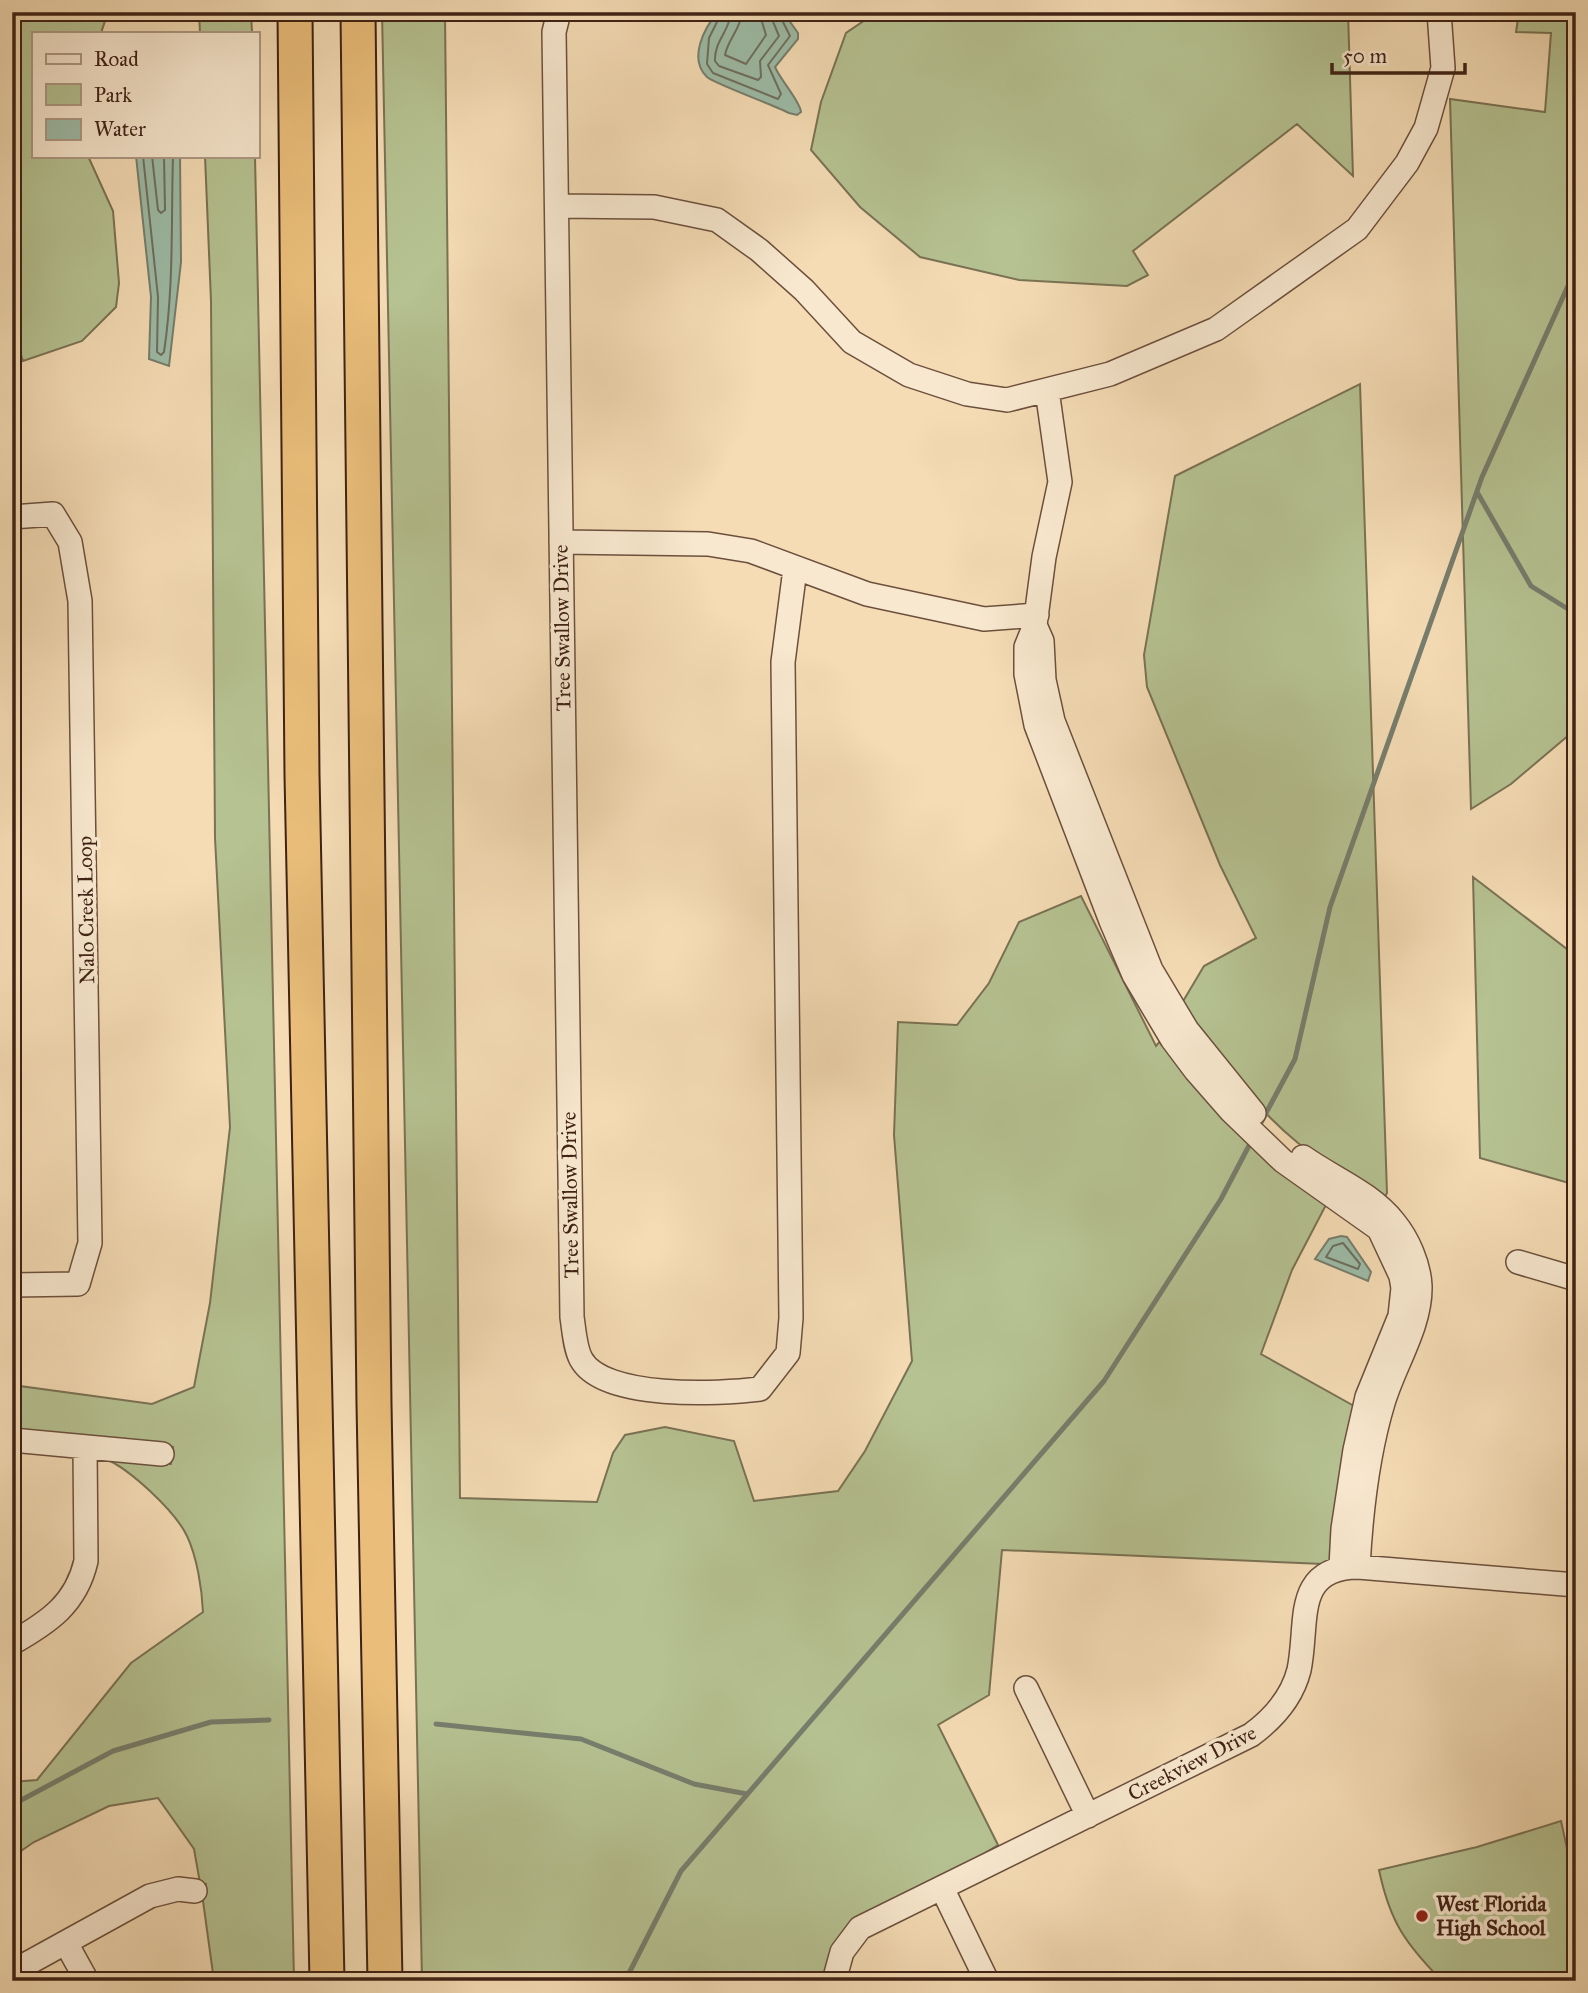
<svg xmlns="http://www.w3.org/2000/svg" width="1588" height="1993" viewBox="0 0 1588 1993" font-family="'IM FELL Great Primer',serif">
<rect width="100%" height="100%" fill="#f5dcb5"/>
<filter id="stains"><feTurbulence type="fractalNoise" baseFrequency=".00286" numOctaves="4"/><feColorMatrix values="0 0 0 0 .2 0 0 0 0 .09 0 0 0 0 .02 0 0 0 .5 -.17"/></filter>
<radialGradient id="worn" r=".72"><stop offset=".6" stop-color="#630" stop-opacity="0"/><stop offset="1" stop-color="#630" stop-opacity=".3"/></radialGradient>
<path fill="#b6c292" stroke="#7a7254" stroke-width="2" d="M12,12H108L101,33H33V156H88L113,211L119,283L116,307L82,341L23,361L12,328Z
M199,12H251L252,33H200Z
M382,12H445L460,1498L597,1502L613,1453L625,1435L665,1427L734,1441L754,1501L838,1491L865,1451L912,1361L894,1135L898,1022L957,1025L989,983L1019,922L1081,896L1156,1046L1161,1040L1327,1203L1292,1270L1261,1354L1354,1406L1339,1482L1331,1560L1323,1564L1002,1550L989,1695L938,1725L998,1845L949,1875L855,1921L823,1981H422Z
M877,12H1348L1353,176L1297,124L1133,251L1148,275L1127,286L1019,280L920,257L860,207L811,150L821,102L846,33Z
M1519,12H1576V729L1511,784L1471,809L1450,99L1545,112L1551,33L1516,32Z
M205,156H255L294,1981H214L203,1901L206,1884L200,1883L194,1849L158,1798L109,1806L34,1842L12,1857V1782L37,1780L131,1663L203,1612C202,1589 197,1557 187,1536C175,1511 130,1469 104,1458L171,1464L173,1447L12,1431V1385L152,1404L194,1387L210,1303L230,1127L215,838L211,301Z
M1360,384L1387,1193L1384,1198C1356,1180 1325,1164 1298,1143C1253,1106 1213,1053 1182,1003L1204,966L1256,938L1220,865L1147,687L1144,655L1175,476Z
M1473,877L1576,956V1185L1480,1158Z
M1561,1821L1576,1889V1981H1442C1405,1943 1390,1922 1379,1870L1477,1847Z"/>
<path fill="#9dbca8" stroke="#777e6d" stroke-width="2" d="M718,12H783L798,33V39L775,67C781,81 800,101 801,112L797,115L789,113C774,105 715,84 707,77C688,59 704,28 718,12Z
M136,156H180L181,262L169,366L149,359L151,297Z
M1341,1236L1347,1237L1371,1272L1368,1281L1315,1259L1329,1239Z"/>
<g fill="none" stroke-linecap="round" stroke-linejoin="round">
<path stroke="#6e6f5e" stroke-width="2" d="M722,12L709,38L707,64L713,73L778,99L781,94L768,65L790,36L778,12
M731,12C730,31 714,41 715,61L719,66L758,80L761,77L760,61L779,36L769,12
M742,12C741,29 728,39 725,55L746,64L766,35L759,12
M143,156L158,297L157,352L161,355L164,352C174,286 171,222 173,156
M152,156L158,210L161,213L165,210L164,156
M1343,1243L1360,1264L1358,1269L1326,1257L1333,1246Z"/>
<path stroke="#777e6d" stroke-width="5" d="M1477,492L1531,586L1576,614
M1258,1128L1295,1059L1330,907L1482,477L1576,268
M436,1724L581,1739L694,1784L747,1794
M12,1805L113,1751L211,1722L269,1720
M625,1981L681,1871L1104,1381L1221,1199L1252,1140"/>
<g stroke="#6c503d" stroke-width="26">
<path id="minor" d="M559,12L554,32L572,1317C574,1330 575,1348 581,1359C603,1400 720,1394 760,1389L788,1353L791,1318L783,662L795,569
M557,206L654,207L717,220L759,250L804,290L852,342L909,375L967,394L1007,400L1110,374L1216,329L1357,229L1407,163L1426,128L1443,68L1439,12
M1047,390L1060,482L1044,557L1035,625L1026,647V674L1036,725L1111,921L1134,975L1172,1039L1196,1071L1231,1111L1283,1161L1379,1229L1401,1276L1403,1288L1400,1316L1367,1397L1355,1450L1343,1529L1341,1567
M12,517L53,514L70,542L80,601L90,1243L78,1284L12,1285
M561,542L708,544L751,551L867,594L984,619L1037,615
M1035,625L1042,641L1044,680L1053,721L1151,970L1187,1030L1254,1113
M1303,1157C1334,1179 1370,1192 1394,1222C1408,1239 1419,1264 1420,1286C1421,1326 1394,1365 1383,1403C1367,1456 1361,1511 1358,1567
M1518,1262L1576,1279
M12,1440L162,1454
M12,1643C49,1622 76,1604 86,1561L85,1447
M1026,1688L1088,1816
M942,1888L987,1981
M66,1943L87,1981
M12,1972L150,1896L178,1889L195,1891
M834,1981L842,1952L860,1928L1251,1735C1274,1718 1292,1698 1299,1670C1309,1623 1292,1568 1358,1567L1576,1585"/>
</g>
<g stroke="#3f2215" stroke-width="37">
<path id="highway" d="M295,12L302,775L327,1981
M358,12L374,1404L385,1981"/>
</g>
<use href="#minor" stroke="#f8e8cf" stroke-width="23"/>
<use href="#highway" stroke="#eabe7a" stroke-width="33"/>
</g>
<circle fill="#8f2418" stroke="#f8e8cf" stroke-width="2.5" cx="1422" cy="1916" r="7"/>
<g text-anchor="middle" stroke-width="7" stroke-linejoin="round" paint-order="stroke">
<g font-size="21" fill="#3f2215" stroke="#f8e8cf">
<text transform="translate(562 628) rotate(-91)" y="7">Tree Swallow Drive</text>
<text transform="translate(86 910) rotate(-91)" y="7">Nalo Creek Loop</text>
<text transform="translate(570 1195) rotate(-91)" y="7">Tree Swallow Drive</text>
<text transform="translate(1192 1763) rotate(-27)" y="7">Creekview Drive</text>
</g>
<g font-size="21" font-weight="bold" fill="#3f2215" stroke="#f8e8cf" text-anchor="start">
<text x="1436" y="1911">West Florida<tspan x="1436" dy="24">High School</tspan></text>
</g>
</g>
<rect width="1588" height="1993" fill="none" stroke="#f5dcb5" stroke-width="42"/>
<rect x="14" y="14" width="1560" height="1965" fill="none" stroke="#3f2215" stroke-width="3.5"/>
<rect x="21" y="21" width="1546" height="1951" fill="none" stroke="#3f2215" stroke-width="2"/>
<rect x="32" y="32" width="228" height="126" fill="#f8e8cf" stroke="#ae9985" stroke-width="2"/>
<rect x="46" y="54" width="35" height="10" fill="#f8e8cf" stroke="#ae9985" stroke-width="2"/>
<text x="94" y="66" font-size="21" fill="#3f2215">Road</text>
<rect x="46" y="84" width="35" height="21" fill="#b6c292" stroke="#ae9985" stroke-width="2"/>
<text x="94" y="102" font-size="21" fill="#3f2215">Park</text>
<rect x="46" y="119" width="35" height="21" fill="#9dbca8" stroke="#ae9985" stroke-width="2"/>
<text x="94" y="136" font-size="21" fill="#3f2215">Water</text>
<path d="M1332 63v10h133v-10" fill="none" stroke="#3f2215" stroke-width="3.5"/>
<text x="1343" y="63" font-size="21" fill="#3f2215" stroke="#f8e8cf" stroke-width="5" paint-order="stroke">50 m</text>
<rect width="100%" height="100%" filter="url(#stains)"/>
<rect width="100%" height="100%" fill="url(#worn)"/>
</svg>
